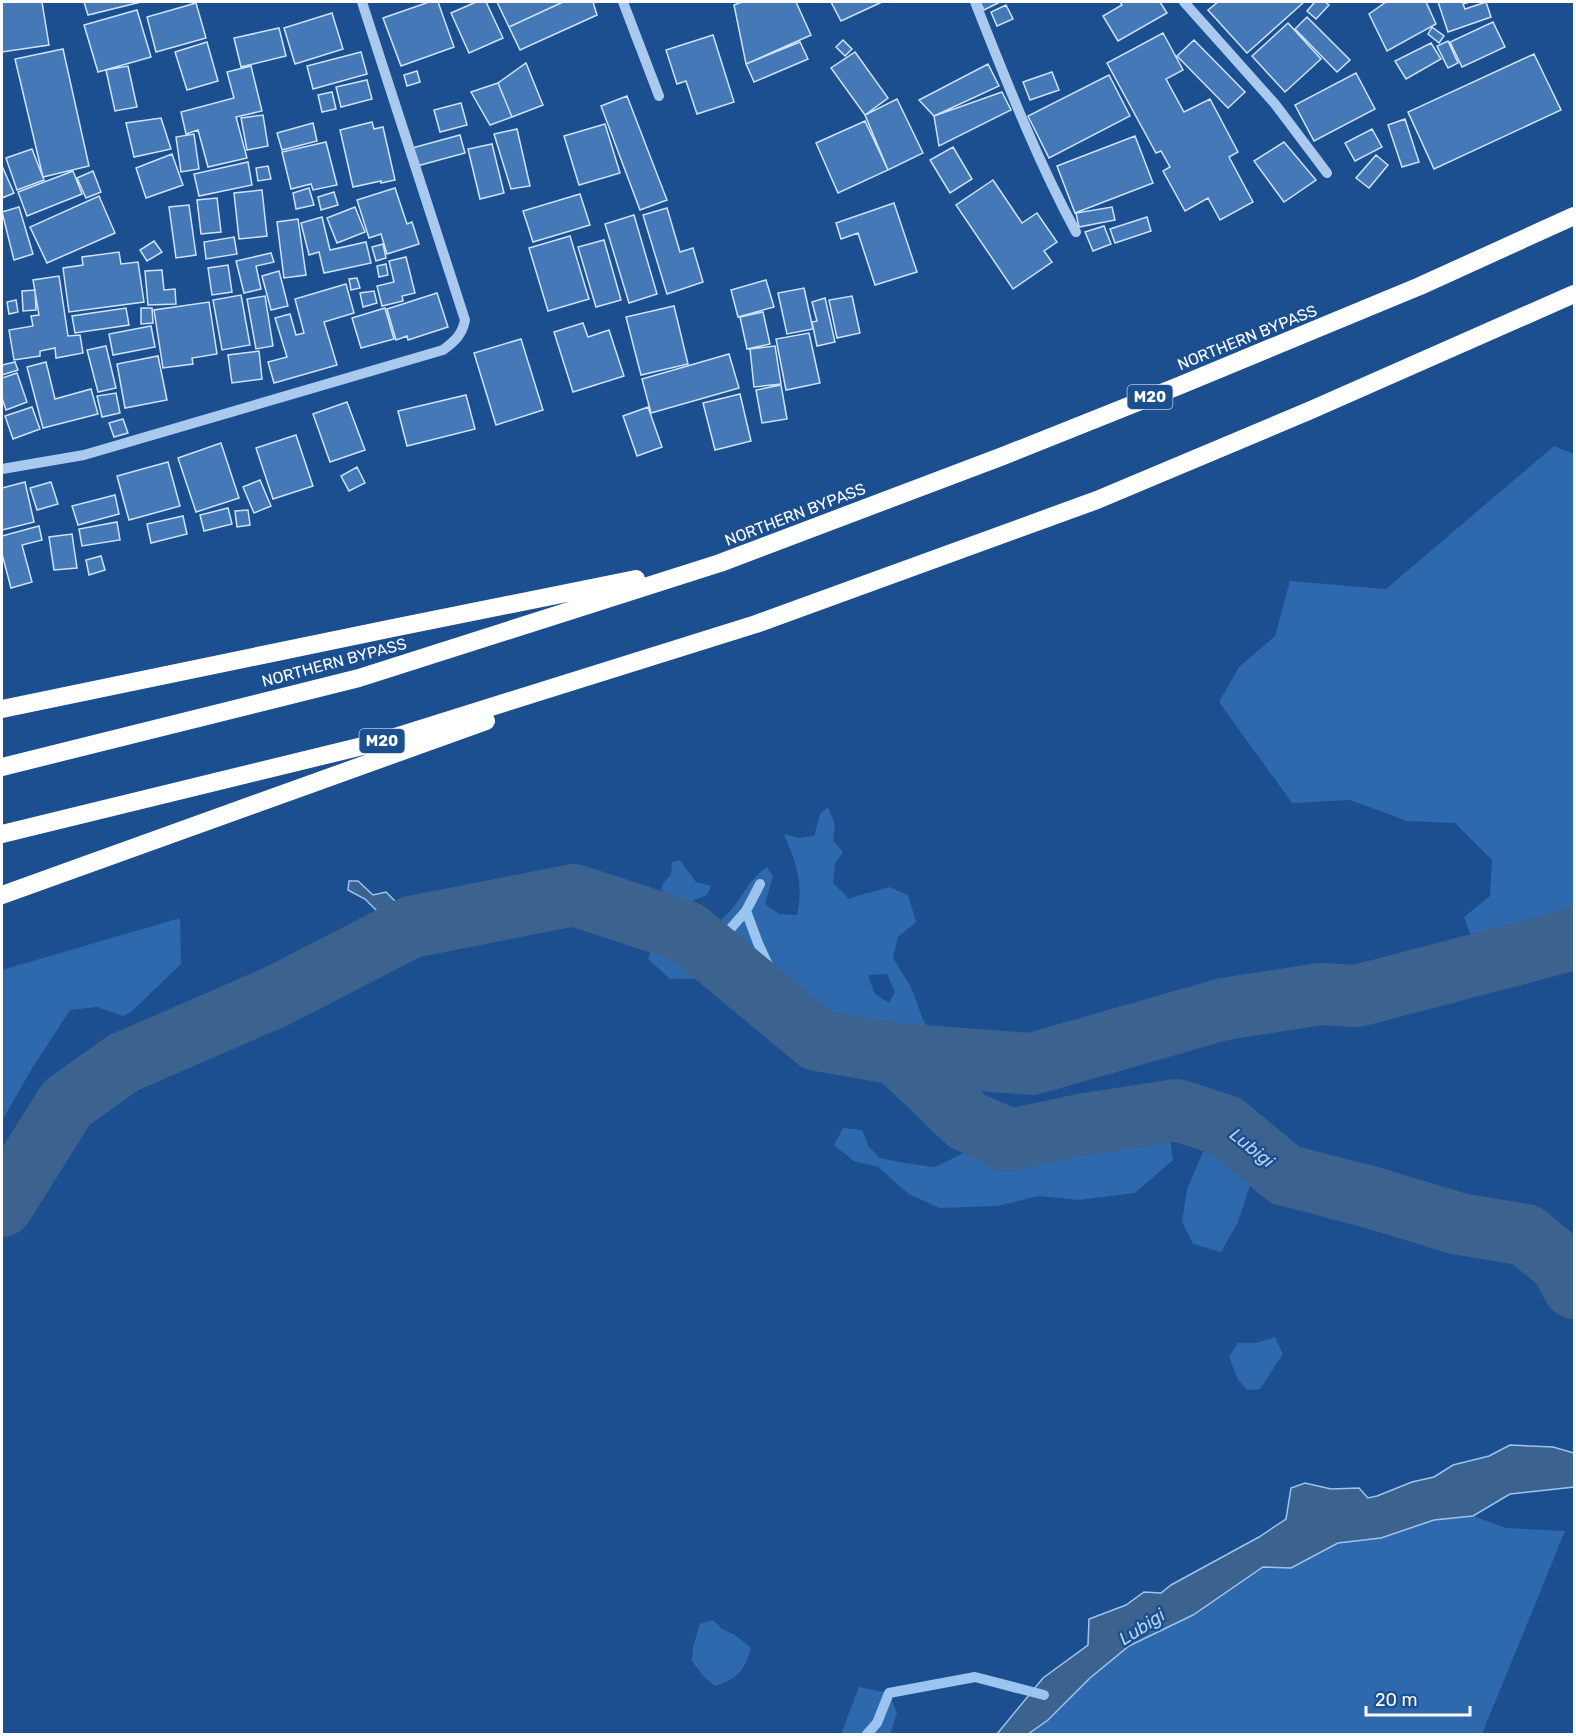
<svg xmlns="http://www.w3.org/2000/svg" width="1576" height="1736" viewBox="0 0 1576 1736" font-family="Rubik,sans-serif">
<rect width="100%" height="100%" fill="#1b4f8f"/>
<path fill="#2e69ad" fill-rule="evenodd" d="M1554,446L1574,454V932L1565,918L1521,926L1473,941L1464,917L1490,896L1492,860L1455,823L1407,821L1350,800L1292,803L1219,702L1239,667L1275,636L1290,581L1386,589Z
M828,807L835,824L833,841L843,852L835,864L833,883L849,899C862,893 875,892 889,887L908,895L916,922L898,937L893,958L911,987L924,1022L939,1037L961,1079L969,1110L1004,1137C1049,1118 1094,1111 1142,1104L1169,1130L1173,1160L1135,1193L1078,1200L1039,1196L997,1206L939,1208L909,1194L878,1167L854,1161L834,1145L843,1128L862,1130L869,1147L880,1158L904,1163L935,1167L968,1151L939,1134L915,1106L903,1073L843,1016L813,1009L793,1029L740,988L714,978L670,979L648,959L651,949C675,942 705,936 724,917C742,901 745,883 767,867L773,877L765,904L779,914L797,915C804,882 796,864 784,834L798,838L814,836L820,814ZM887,974L895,992L889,1003L875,994L868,975Z
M680,860L696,882L711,886L707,895L694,900L685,911L667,902L661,889L664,882L671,875L672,862Z
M180,918L181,964L131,1012L123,1016L97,1007L70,1010L31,1070L2,1121V970Z
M1239,1120L1257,1134L1261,1147L1252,1165L1250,1185L1238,1222L1221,1252L1193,1244L1182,1222L1187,1189L1207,1143Z
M1275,1337L1283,1354L1260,1389L1248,1390L1238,1380L1229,1357L1238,1343H1256Z
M1473,1516L1506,1528L1565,1531L1482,1734H1028L1048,1720L1090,1678L1129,1646L1193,1615L1264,1567L1291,1568L1338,1543L1381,1538L1434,1520Z
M713,1620L722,1629L735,1635L751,1648C744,1672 738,1678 715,1686L704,1677L692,1661L693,1647L700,1624Z
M859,1687L889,1693L897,1713L890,1734H841Z"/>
<path fill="#3c6290" stroke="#9cc4f0" stroke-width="1.5" d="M349,881H358L373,895L386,892L403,909L431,908L460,903L477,913L438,944L408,945L383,941V931L386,920L365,899L348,890Z
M325,943L371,947C351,969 343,971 314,977L306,989L275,1020L248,1029L203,1028L208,1017L227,998L252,994L314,977L318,955Z
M97,1081L89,1101L73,1116L51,1128C52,1122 51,1114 53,1108C59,1089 80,1085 97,1081Z
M41,1144L42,1178L30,1205L2,1219V1183Z
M1538,1223L1558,1240L1574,1265V1307L1556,1293L1537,1255L1511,1232L1524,1225Z
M1510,1445L1553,1447L1574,1453V1487L1510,1494L1473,1516L1434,1520L1381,1538L1338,1543L1291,1568L1263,1567L1193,1615L1129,1646L1090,1678L1048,1720L1028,1734H997L1043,1678L1088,1645L1089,1619L1126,1605L1144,1592L1161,1593L1171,1585L1259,1537L1286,1519L1291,1488L1305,1483L1331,1489L1359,1488L1368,1498L1377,1496L1412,1482L1434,1477L1453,1465L1489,1456Z"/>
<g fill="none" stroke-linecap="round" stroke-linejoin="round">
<path stroke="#9cc4f0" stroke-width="10" d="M760,884L746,911L758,943L793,1020
M710,952L746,911
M867,1734L877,1723L889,1693L975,1677L1044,1695"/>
<path stroke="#3c6290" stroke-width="62" d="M897,1054L967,1121L1004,1137L1006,1141L1080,1125L1177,1110L1226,1126L1285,1175L1370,1197L1459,1224L1526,1235L1561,1264L1574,1288
M2,1206L67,1103L123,1063L277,996L411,927L574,895L687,932L817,1040L897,1054L1032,1064L1224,1009L1320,994L1357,996L1574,939"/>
</g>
<path fill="#4478b7" stroke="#cfe3fa" stroke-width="1.5" d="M2,2H42L49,45L2,52Z
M84,2H141L88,15Z
M429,2H438L454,47L401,66L383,18Z
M476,2H486L503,38L469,53L451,13Z
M497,2H563L509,27Z
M563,2H593L597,15L520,50L509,27Z
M742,2H796L811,35L746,64L734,5Z
M831,2H882L841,21Z
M980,2H1000L984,10Z
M1120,2H1160L1167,13L1118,41L1103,16L1122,5Z
M1218,2H1304L1247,53L1208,10Z
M1315,2H1325L1329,5L1316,19L1307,11Z
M1386,2H1426L1436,24L1387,51L1369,14Z
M1438,2H1470L1463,4L1465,9L1486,2L1491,17L1448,32Z
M196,3L206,38L156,52L147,17Z
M1006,5L1013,19L997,26L991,12Z
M137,10L151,57L98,72L84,25Z
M332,13L343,49L295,64L284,28Z
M1307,17L1350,60L1337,72L1295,29Z
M1493,22L1505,47L1462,67L1450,42Z
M1288,23L1321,59L1285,92L1252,56Z
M1432,27L1444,36L1439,43L1428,34Z
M279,28L286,56L241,67L234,38Z
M1163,33L1183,70L1166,79L1184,112L1210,99L1238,152L1229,157L1253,202L1220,220L1208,198L1185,211L1163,171L1170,167L1161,151L1156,153L1107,63Z
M713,35L734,102L697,114L686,81L677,84L666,50Z
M843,40L852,49L845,56L836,47Z
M1194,40L1245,92L1228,108L1177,56Z
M1448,41L1458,63L1448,68L1437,46Z
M207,42L218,81L187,90L175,52Z
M800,42L808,59L754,82L746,64Z
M1431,43L1441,59L1406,79L1395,61Z
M63,49L89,166L43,177L15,59Z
M361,52L367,74L313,89L307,66Z
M855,52L888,98L865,115L831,68Z
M1534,54L1561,110L1434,169L1408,112Z
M526,63L543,105L512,117L498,83Z
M988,64L999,86L934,116L919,100Z
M128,66L137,107L115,111L106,70Z
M251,66L262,111L236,117L247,158L208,167L198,130L186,134L181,112L234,98L227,72Z
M417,71L420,82L407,86L404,75Z
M1052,72L1059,90L1030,100L1023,82Z
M1356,73L1375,109L1314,141L1295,105Z
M1109,75L1130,116L1049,158L1028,116Z
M367,80L372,99L341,107L336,87Z
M498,83L512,117L490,125L471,92Z
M332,92L336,109L322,112L318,95Z
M1002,92L1011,110L939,146L934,116Z
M627,96L667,200L640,210L601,106Z
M897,99L923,153L888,170L865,115Z
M461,103L467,125L440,132L434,110Z
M263,115L268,146L247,150L241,118Z
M161,118L171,149L134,157L126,123Z
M1405,119L1419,162L1402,167L1388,125Z
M865,121L888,170L838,193L816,143Z
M372,122L374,129L383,127L395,180L381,183V181L353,187L340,130Z
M313,123L317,141L282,150L277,133Z
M605,124L620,173L579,185L564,136Z
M517,129L530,186L511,189L494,134Z
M1372,129L1382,147L1355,161L1345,143Z
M194,134L199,169L181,172L176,137Z
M460,135L465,153L417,166L412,148Z
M1135,136L1153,183L1075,213L1057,166Z
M326,142L337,185L313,190L311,184L291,189L282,152Z
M1284,142L1316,180L1284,202L1254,161Z
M492,144L504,193L480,199L468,149Z
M953,147L972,179L950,193L930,160Z
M32,149L44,180L17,190L6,158Z
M172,154L183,185L146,198L136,168Z
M1376,155L1388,165L1369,188L1356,178Z
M248,162L252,185L199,196L194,174Z
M2,166L14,193L2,198Z
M268,166L271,179L258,181L256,168Z
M73,171L82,194L27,216L18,192Z
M93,171L101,192L86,198L77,178Z
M993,180L1022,223L1037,213L1057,242L1044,251L1052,262L1013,289L956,205Z
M309,188L314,205L296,209L293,193Z
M395,188L407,224L412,222L419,244L387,254L381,234L369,238L357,200Z
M262,190L267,236L239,239L234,193Z
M334,192L338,205L321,210L318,197Z
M580,194L590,225L533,242L523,211Z
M99,196L115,233L47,263L30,227Z
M217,198L221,232L201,234L197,200Z
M894,203L917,272L875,285L858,233L841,239L836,223Z
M189,205L196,255L176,258L169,207Z
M19,207L33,254L14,260L2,212Z
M355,207L365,232L337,243L327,218Z
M1112,207L1115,220L1079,227L1076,213Z
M667,208L680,252L693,248L703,282L667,294L643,215Z
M634,215L657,294L629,303L605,224Z
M322,217L330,250L366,242L371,263L324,273L319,252L309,255L301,223Z
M1147,217L1151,231L1115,243L1110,229Z
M298,219L306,275L284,278L277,222Z
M1104,226L1111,244L1093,251L1085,232Z
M570,236L589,299L548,311L529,248Z
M234,237L237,254L206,259L204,242Z
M604,240L621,300L596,307L578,247Z
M154,241L162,252L147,261L140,250Z
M383,244L386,258L376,261L372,247Z
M119,252L121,264L138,262L144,302L69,312L63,268L83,265L82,257Z
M271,253L274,262L256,266L261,289L244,293L236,261Z
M406,257L415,293L402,296L403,301L382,306L377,286L394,282L389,261Z
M386,264L388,275L379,277L377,266Z
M228,265L232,292L212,295L208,268Z
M162,270L164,290L175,289L176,304L148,305L145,271Z
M279,271L288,306L271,310L262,276Z
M59,276L68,336L80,335L83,353L56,358L55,348L40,351V356L14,360L9,330L33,326L31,316L39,315L33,280Z
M357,278L360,288L351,290L349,279Z
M766,280L774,307L738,317L731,290Z
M346,284L354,313L324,322L337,365L274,383L268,362L287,357L275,318L290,314L296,335L304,333L295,299Z
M804,288L813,329L787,334L778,293Z
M35,290L36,310L23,311L22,291Z
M374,291L377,303L363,307L360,293Z
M437,293L448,327L408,340L407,336L396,340L387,309Z
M241,295L250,345L222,350L213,300Z
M265,296L273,346L256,349L247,299Z
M852,296L860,333L837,338L829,300Z
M825,298L835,342L817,346L812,322L817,321L812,302Z
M16,300L18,312L9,314L7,302Z
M209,302L217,354L192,358L193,364L163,368L154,310Z
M674,306L688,364L641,375L626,317Z
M126,308L129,325L75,333L72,316Z
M141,308H152L153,323L141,324Z
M385,308L394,339L361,348L352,318Z
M763,312L770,344L747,349L740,317Z
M583,323L588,337L609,330L624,376L573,392L554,332Z
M151,326L155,347L113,355L109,334Z
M809,333L820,383L786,390L776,339Z
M521,339L543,410L496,425L474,353Z
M106,346L116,388L98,392L87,350Z
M775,346L781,384L754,387L750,349Z
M259,351L262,379L232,383L228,355Z
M729,354L739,388L651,413L642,379Z
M158,356L167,400L125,408L117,364Z
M15,362L18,370L2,375V365Z
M46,362L55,399L91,389L98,414L43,428L27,367Z
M17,373L27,402L6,410L2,398V378Z
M781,385L787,419L762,423L756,390Z
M116,393L120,413L102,417L97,396Z
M740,394L751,441L715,450L703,403Z
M466,395L475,429L407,446L398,411Z
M347,402L365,450L330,462L313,414Z
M32,407L40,429L13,439L5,416Z
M648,407L662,447L637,456L623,416Z
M123,419L128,433L114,437L109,423Z
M296,435L313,486L273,499L256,448Z
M221,443L239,498L196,512L178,458Z
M168,462L180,506L129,520L117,476Z
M357,467L365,483L349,491L341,476Z
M260,480L271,506L254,513L243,487Z
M25,482L34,522L2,530V488Z
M51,482L58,504L37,510L30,488Z
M115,495L119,514L78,525L72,506Z
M228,508L232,524L204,531L200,515Z
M248,510L250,525L237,527L235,511Z
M183,516L187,534L151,543L147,524Z
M117,522L120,540L82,546L79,529Z
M39,526L42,540L22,545L32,582L11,588L2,554V536Z
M72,534L77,568L54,570L49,537Z
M101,556L105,570L89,575L86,560Z"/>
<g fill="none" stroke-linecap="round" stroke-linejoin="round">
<path stroke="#a9c9ee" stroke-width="10" d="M623,2L659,96
M975,2C1006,80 1036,158 1076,232
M1184,2L1275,104L1327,173
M2,469L84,455L443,350C455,341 462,335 465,320L362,2"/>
<path stroke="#fff" stroke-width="18" d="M2,709L393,628L636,579
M2,767L359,678L720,563L1003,456L1181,385L1420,286L1574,216
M2,834L379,742L756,624L1097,500L1311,410L1574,294
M2,895L486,721"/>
</g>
<g text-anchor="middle" stroke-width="5" stroke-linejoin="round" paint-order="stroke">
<g fill="#1b4f8f" stroke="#bbcadd" stroke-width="1.5">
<rect x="1127.5" y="385" width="45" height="24" rx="4.5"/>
<rect x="359.5" y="729" width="45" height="24" rx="4.5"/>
</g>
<g font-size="15" font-weight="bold" fill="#fff">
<text x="1150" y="402">M20</text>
<text x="382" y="746">M20</text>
</g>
<g font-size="16" fill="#fff" stroke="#1b4f8f">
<text transform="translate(1247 337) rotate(-22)" y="6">NORTHERN BYPASS</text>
<text transform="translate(795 514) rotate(-21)" y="6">NORTHERN BYPASS</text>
<text transform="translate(334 662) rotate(-15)" y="6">NORTHERN BYPASS</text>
</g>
<g font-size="18" font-style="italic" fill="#b5d3f5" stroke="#1b4f8f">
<text transform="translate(1252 1148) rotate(39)" y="6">Lubigi</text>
<text transform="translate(1142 1627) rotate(-33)" y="6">Lubigi</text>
</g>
</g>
<rect width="1576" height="1736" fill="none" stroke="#ffffff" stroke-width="6"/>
<path d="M1366 1706v9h104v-9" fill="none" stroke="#ffffff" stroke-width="3"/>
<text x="1375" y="1706" font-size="18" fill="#ffffff" stroke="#1b4f8f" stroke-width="4.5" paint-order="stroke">20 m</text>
</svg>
